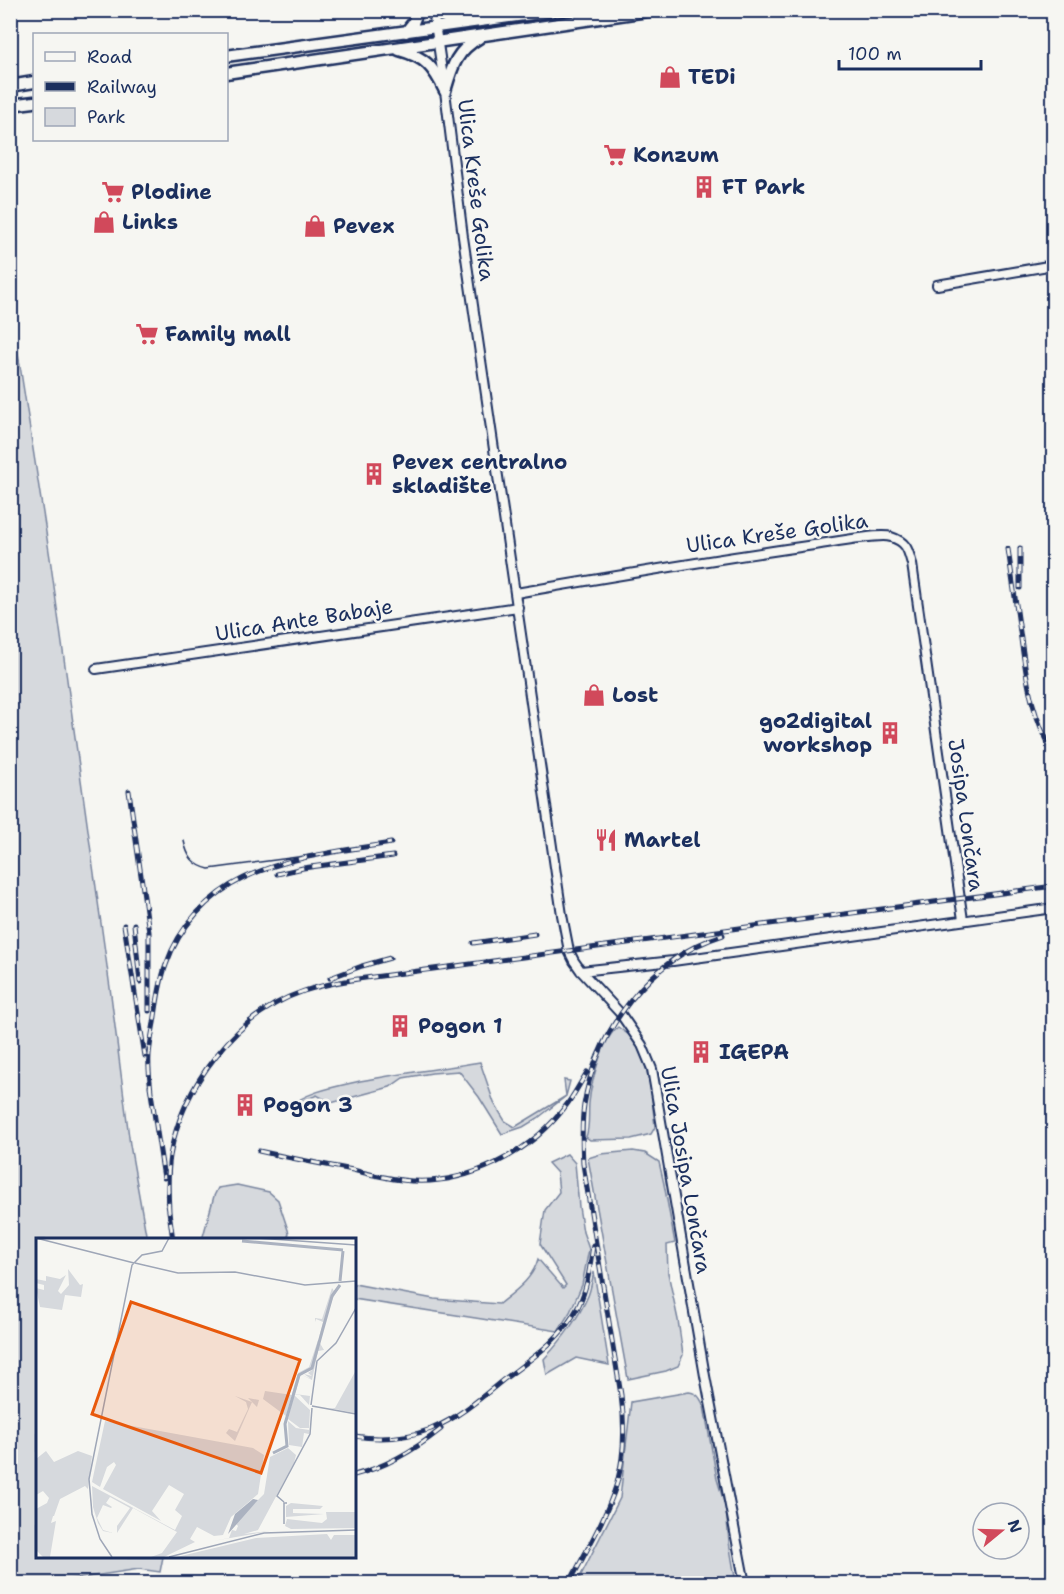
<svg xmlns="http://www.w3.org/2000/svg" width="1064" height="1594" viewBox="0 0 1064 1594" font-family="'Shantell Sans',sans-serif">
<rect width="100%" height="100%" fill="#f6f6f2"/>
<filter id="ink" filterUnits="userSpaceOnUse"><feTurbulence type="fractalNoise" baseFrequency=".0167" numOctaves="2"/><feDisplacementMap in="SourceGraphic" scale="12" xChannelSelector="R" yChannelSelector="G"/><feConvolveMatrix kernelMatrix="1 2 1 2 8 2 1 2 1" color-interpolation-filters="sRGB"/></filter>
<g filter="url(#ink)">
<path fill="#d6d9dd" stroke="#78849e" stroke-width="1.5" d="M11,308L50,558L111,995L130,1145L147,1240H38V1556L163,1557L160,1572L139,1569L48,1583H10Z
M618,1027L629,1035L637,1045L646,1067L651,1089L655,1127L651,1134L631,1139L590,1140L586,1137C590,1126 588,1114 589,1103C591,1083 602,1039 618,1027Z
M480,1062L494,1103L505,1121L515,1127L566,1096L564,1080L570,1081L566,1096L538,1118L523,1127L502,1134L479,1097L459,1071L432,1073L403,1078L390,1087L331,1103L317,1095L287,1108C308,1091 334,1087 360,1081C400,1073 440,1069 480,1062Z
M633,1151L645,1153L659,1162L664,1184L675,1243L667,1245L668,1273L678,1320L683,1355L678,1366L666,1371L628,1379L588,1158L601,1154Z
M567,1154L575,1163L579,1207L583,1232L589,1249L582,1285L570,1312L558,1331L354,1299V1284L434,1299L499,1304C515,1291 533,1279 538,1259L563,1288L566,1285L540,1244L545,1210L559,1192L557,1173L548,1163Z
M237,1185L269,1192L278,1200L289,1233L287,1240H202L214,1196L218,1188Z
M594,1272L609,1365L576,1358L547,1375L544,1359C561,1341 578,1319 588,1296C591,1289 592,1280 594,1272Z
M689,1392C698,1393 700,1398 704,1406L717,1479L726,1509L729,1542L736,1583H577L620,1498L631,1402Z"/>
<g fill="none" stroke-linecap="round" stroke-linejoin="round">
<g stroke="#1b2f5e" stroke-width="12">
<path id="street" d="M433,10L445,91L463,237L562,915L569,951L574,961L581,971L620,1013L642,1045L652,1069L705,1376L745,1584
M937,285L1054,265
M516,593C615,576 715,559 814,545C829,543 880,533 891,537C907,542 908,550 912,564L963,920
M96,669L518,607
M581,971L673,961L1054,908"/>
</g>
<g stroke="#1b2f5e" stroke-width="15">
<path id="secondary" d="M463,10L491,17
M406,32L413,23L418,10
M399,50C425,57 433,66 445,91
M226,56L561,10
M226,73L654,10
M10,86L34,82
M445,91C452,67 456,51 479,38
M10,105L34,102"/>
</g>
<use href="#street" stroke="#f6f6f2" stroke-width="8"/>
<use href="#secondary" stroke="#f6f6f2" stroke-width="10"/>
<path stroke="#1b2f5e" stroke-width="1.5" d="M184,841C187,856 193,865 209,869L320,854"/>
<g stroke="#1b2f5e" stroke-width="5">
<path id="rail" d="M1020,548V588
M1008,549C1012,577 1016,604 1020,632C1026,673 1030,716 1054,752
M129,791L149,932V1011
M277,874L303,868L393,856
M134,924L140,982
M124,925L145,1056
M473,943L535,934
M330,978L362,966L390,958
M150,1086L164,1178
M151,1092C150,1080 148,1067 149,1055C150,1044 152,1034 154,1023C157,1004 159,983 166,965C179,927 208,895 244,878C290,856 341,851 391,843
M259,1151C290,1158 321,1164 353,1170C369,1174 385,1178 402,1180C465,1188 532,1153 568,1103C575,1093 581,1082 587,1072
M168,1204L173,1240
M169,1211C168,1192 167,1174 170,1156C182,1086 236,1014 304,991C328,983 355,979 381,976L1054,886
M354,1436C380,1440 407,1438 431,1429C458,1418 481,1398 503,1380C532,1358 560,1341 578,1307C588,1287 590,1266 593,1245
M354,1475C386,1467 416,1449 441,1429
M569,1584C586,1551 606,1518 617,1483C625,1454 625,1424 621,1395L583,1164C582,1144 581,1124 584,1105C596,1030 650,958 723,935"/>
</g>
<use href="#rail" stroke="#f6f6f2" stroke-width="3" stroke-dasharray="9" stroke-linecap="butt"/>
</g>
</g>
<defs>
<g id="shop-bare" transform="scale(1.8)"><path d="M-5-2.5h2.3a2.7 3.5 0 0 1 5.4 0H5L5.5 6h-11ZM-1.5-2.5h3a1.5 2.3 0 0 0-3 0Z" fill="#d1495b" stroke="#f6f6f2" stroke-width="2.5" paint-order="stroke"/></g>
<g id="supermarket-bare" transform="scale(1.8)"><path d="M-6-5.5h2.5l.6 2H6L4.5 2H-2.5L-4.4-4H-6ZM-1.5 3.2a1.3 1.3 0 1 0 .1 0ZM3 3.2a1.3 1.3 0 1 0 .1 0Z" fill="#d1495b" stroke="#f6f6f2" stroke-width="2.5" paint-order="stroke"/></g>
<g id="building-bare" transform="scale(1.8)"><path d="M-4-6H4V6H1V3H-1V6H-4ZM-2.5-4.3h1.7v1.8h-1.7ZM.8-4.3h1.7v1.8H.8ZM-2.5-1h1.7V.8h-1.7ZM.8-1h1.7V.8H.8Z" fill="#d1495b" stroke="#f6f6f2" stroke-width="2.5" paint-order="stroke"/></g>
<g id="restaurant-bare" transform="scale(1.8)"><path d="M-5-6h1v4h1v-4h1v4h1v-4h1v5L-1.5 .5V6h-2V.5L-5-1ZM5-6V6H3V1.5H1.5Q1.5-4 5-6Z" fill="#d1495b" stroke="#f6f6f2" stroke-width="2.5" paint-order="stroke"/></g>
</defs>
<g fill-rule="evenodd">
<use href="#shop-bare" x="670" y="77"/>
<use href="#supermarket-bare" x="615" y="155"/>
<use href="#building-bare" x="704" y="187"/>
<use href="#supermarket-bare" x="113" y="192"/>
<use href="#shop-bare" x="104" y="222"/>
<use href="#shop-bare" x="315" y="226"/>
<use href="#supermarket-bare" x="147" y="334"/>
<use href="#building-bare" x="374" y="474"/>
<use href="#shop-bare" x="594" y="695"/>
<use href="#building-bare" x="890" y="733"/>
<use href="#restaurant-bare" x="606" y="840"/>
<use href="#building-bare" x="400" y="1026"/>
<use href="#building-bare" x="701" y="1052"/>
<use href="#building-bare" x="245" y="1105"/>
</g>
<g text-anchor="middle" stroke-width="5" stroke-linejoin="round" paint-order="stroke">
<g font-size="21" font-weight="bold" fill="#1b2f5e" stroke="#f6f6f2" text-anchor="start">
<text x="688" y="84">TEDi</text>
<text x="633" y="162">Konzum</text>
<text x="722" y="194">FT Park</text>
<text x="131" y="199">Plodine</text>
<text x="122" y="229">Links</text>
<text x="333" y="233">Pevex</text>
<text x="165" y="341">Family mall</text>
<text x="392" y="469">Pevex centralno<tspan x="392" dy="24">skladište</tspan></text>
<text x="612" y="702">Lost</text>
<text x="872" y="728" text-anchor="end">go2digital<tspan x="872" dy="24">workshop</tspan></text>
<text x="624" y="847">Martel</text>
<text x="418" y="1033">Pogon 1</text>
<text x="719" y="1059">IGEPA</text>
<text x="263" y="1112">Pogon 3</text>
</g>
<g font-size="21" fill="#1b2f5e" stroke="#f6f6f2">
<text transform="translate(476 190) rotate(83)" y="7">Ulica Kreše Golika</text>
<text transform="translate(777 533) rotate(-8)" y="7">Ulica Kreše Golika</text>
<text transform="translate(304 620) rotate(-9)" y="7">Ulica Ante Babaje</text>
<text transform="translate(966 815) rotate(82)" y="7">Josipa Lončara</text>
<text transform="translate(686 1170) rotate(80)" y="7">Ulica Josipa Lončara</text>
</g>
</g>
<g transform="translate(36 1238)">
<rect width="320" height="320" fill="#f6f6f2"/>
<path d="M32,31L44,47L47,46L45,59L29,57L26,72L4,69L0,50L8,52V47L0,45V41L10,43V38L24,41L30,37L22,53L25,56L33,47ZM305,46L297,60L283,100L287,84L280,81L279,84V80L286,81L296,50L298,53ZM282,102L288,112L282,113L276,142L266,137L275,141L268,136L276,138L272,135L276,132L265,136L259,156L274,158L273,167L264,157L256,156L262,135L273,129ZM319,134V175L293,170H299ZM229,153L256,157L250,178L227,161ZM258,157L274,172L273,190H264L252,181ZM199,158L216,164L212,160L223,162L221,169L216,164L199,203L190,195L193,191L201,194L212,171L210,164ZM69,183L217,210L228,217L222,256L195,279L187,297L178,298L161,289L154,301L159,304L128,319H115L126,315L141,294L97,270L81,295V288L94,270L74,259L70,265L76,269L75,270L67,267L61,280L67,292L77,295L67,293L62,285L57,269L56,248L139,292L146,278L139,272L148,256L133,247L116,273L125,283L67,251L80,227L78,224L71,229L64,249L56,244ZM252,183L260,190L273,192V196L268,195L266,209L253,207ZM252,210L260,217L258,225L222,292L208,296L234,293L177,303L193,300L196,292L200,293L202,288L199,285L228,256L234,219ZM10,213L18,224L42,213L56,218L52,251L49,248L24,261L18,278H12H17L15,285L20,283L14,319H7L0,312V271L11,265L13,260L7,253L0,257V221ZM255,265L287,268L284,271H257V275L288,276L250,279V268ZM290,274H319V290L255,291L249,288L251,281L286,285L291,281ZM291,296L295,302L298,297H319V319H141L220,300Z" fill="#d6d9dd"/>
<path d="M217,261L222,262L192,296L199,276Z" fill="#abb2c0"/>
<path fill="none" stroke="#abb2c0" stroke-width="3" d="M206,3L307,12M304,43L307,13M237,215L251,208L249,186L263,137L276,130L296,58L304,47"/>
<path fill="none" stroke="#9ea6b7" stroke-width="1.5" d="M0,0L98,25M221,0L320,7M99,25L142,35L199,34L269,47L320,43M275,167L281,123L300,105L320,70M276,168L320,176M248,264L241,258L274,196L276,170M248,286V265H251M76,319L64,301L56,276L53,241L96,27L106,17L126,13L133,0M133,319L228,295L320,292"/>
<path fill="#e8590c" fill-opacity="0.15" stroke="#e8590c" stroke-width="3" d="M95,64L264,122L225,235L56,176Z"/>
<rect width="320" height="320" fill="none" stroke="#1b2f5e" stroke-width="3"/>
</g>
<rect width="1064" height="1594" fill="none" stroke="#f6f6f2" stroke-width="36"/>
<rect x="18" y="18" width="1028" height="1558" fill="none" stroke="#1b2f5e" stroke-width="2" filter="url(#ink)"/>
<rect x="33" y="33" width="195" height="108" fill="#f6f6f2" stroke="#9ea6b7" stroke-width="1.5"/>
<rect x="45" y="52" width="30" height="9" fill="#f6f6f2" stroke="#9ea6b7" stroke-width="1.5"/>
<text x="87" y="63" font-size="18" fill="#1b2f5e">Road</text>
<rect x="45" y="82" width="30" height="9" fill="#1b2f5e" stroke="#9ea6b7" stroke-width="1.5"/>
<text x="87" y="93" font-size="18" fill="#1b2f5e">Railway</text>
<rect x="45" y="108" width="30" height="18" fill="#d6d9dd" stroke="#9ea6b7" stroke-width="1.5"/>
<text x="87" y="123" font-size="18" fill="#1b2f5e">Park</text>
<g transform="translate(1001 1531) rotate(71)"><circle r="28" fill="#f6f6f2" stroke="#9ea6b7" stroke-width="1.5"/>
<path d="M0-4.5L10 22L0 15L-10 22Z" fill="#d1495b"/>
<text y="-9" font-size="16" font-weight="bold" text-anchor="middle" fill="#1b2f5e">N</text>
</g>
<path d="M839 60v9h142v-9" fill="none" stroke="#1b2f5e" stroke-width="3"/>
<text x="848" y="60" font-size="18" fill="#1b2f5e" stroke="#f6f6f2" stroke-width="4.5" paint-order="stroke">100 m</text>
</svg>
